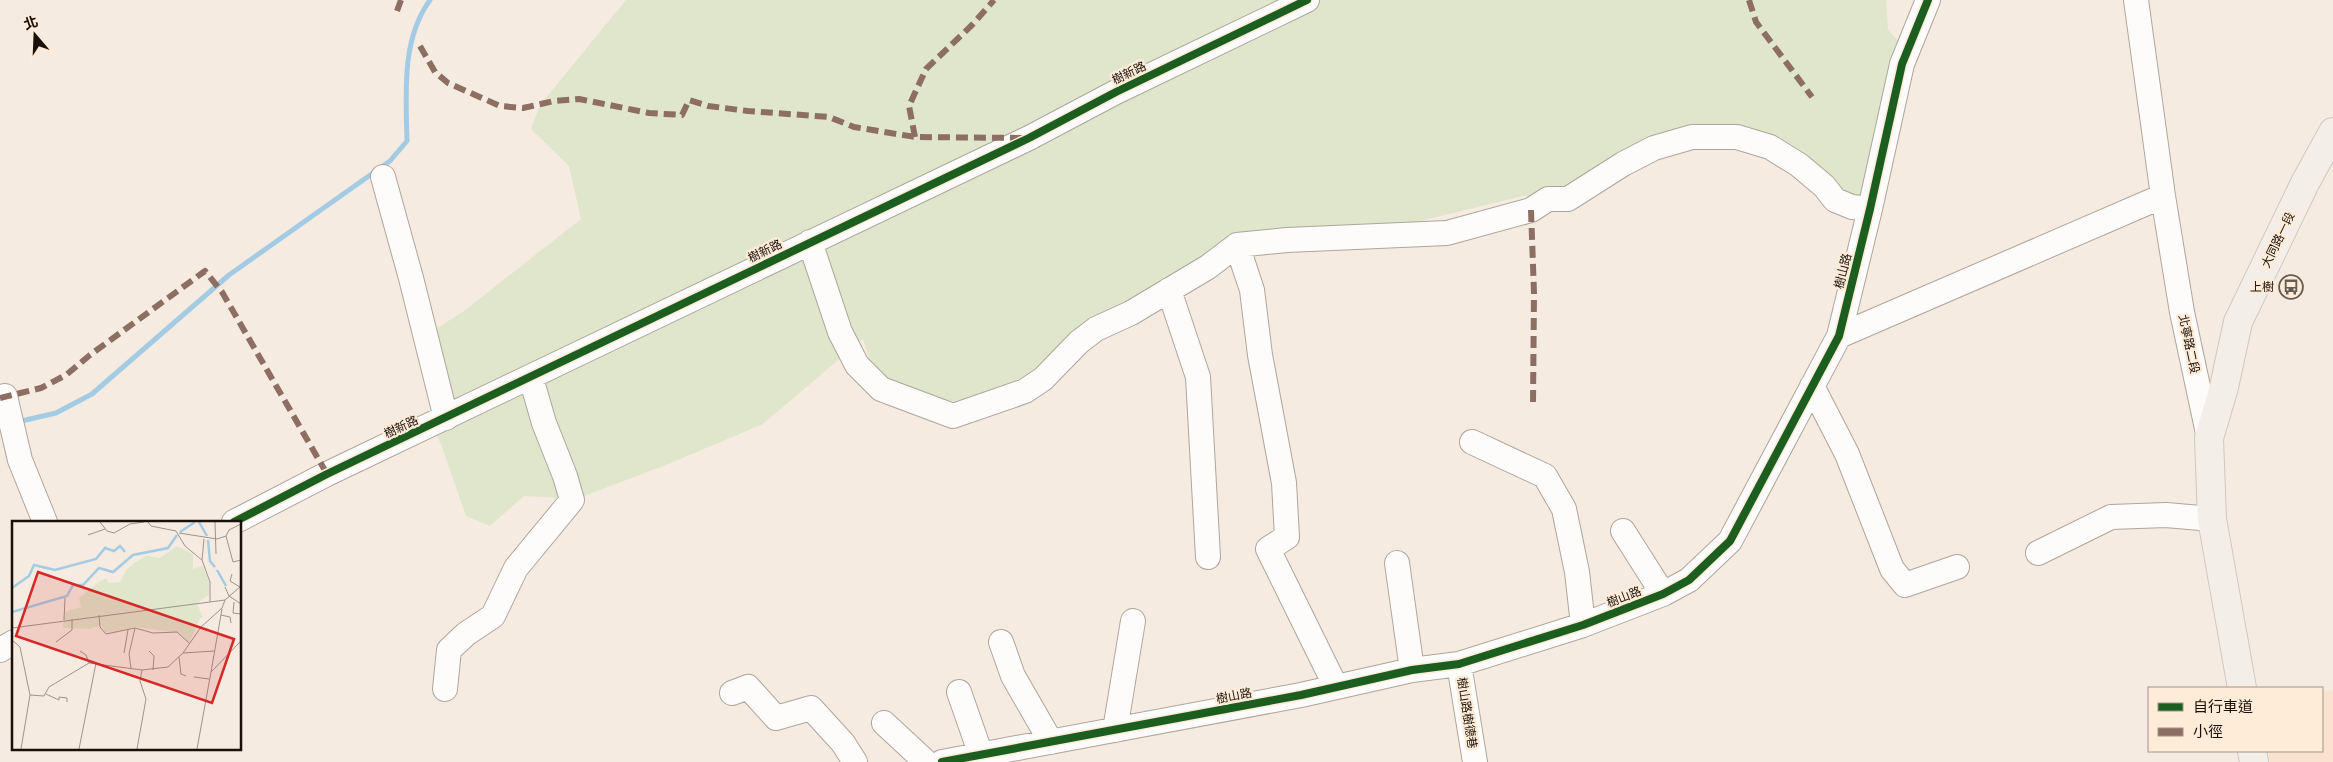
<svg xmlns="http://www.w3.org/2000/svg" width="2333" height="762" viewBox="0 0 2333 762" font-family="'Archivo Narrow','Noto Sans TC',sans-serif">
<rect width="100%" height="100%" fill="#f6ebe0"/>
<path fill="#f9e3ce" d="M2333,690V762H2270L2268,751H2322V692Z"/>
<path fill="#dfe6cb" d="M626,0H1886L1888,30L1905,48L1863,205L1780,149L1690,140L1550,198L1523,196L1412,223L1237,238L1027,381C1006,391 959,404 936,401C921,399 891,382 875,376L863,339L763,424L666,465L576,499L524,496L490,526L466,516L442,447L429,417L448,407L417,341L464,311L581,219L569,166L531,129L540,105Z"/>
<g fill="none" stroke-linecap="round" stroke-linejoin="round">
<path stroke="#a3cce4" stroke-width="5" d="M17,422L56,413L92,394L229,275L390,161L407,141C406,94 401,40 430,0"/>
<g stroke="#aea59c" stroke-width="26">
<path id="minor" d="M2136,0L2163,196L2182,312L2209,438
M383,177L411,278L446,418
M810,242L840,332L857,365L881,389L953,416L1025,391L1043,379L1079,342L1096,329L1131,313L1208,267L1237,245L1287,240L1447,233L1531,210L1548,199H1568L1623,164L1654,148L1692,137H1737L1770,147L1799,165L1824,186L1835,200L1852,207L1870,209
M1237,245L1252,290L1260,355L1284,483L1287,537L1268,549L1336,687
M1169,290L1198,377L1208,557
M1839,336L2163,196
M1812,386L1847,454L1892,569L1905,585L1957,567
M5,396L20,460L45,522
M1472,442L1545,476L1564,509L1577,572L1583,625
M234,522L327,474L1029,138L1116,92L1307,0
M1623,531L1663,594
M2038,553L2111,517L2166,515L2212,519
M1397,563L1412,670
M1001,642L1013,676L1051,742
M0,650L14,642
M1459,664L1475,762
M445,689L449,650L466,634L493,616L516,568L572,500L565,476L544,423L531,378
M959,692L981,755
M732,693L748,687L776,718L811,708L843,743L855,762
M884,723L926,762
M1115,730L1133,621
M942,762L1301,695L1412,670L1459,664L1583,625L1663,594L1689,580L1730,541L1839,336L1870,209L1902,64L1928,0"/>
</g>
<g stroke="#cec8c3" stroke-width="30">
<path id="major" d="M2242,688L2212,519L2209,438L2224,387L2238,322L2305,183L2333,132
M2252,751L2254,762"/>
</g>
<use href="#minor" stroke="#fefcfa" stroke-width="24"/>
<use href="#major" stroke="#f4eee8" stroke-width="28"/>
<path stroke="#8d6e63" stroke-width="6" stroke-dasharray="12 6" stroke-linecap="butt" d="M1749,0L1756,22L1812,97
M397,11L401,0
M420,46L435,72L448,83L500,106L523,108L554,101L579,99L649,113L682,115L689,100L708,106L748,111L829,117L854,127L915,137L1024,138
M915,137L909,106L926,69L972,25L994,0
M1531,210L1534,293L1533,404
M0,398L41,388L66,375L90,355L205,271L222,292L327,474"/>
<g stroke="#feebd8" stroke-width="11">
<path id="cycleway" d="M234,522L327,474L1029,138L1116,92L1307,0
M942,762L1301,695L1412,670L1459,664L1583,625L1663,594L1689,580L1730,541L1839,336L1870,209L1902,64L1928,0"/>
</g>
<use href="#cycleway" stroke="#1b5e20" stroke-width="8"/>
</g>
<defs>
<g id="bus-ring" transform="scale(1.25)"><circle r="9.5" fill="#feebd8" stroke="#665d54" stroke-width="1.5"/><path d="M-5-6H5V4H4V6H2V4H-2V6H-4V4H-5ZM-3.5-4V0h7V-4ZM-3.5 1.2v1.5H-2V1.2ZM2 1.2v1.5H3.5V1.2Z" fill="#665d54"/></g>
</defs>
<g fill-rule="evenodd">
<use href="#bus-ring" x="2291" y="287"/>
</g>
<g text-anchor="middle" stroke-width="4.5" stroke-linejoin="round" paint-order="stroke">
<g font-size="12" fill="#191109" stroke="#feebd8">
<text transform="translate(1129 73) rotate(-26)" y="4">樹新路</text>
<text transform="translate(2278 240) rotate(-64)" y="4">大同路一段</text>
<text transform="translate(765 251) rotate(-26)" y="4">樹新路</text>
<text transform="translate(1843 271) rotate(-76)" y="4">樹山路</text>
<text transform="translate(2189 344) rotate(78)" y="4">北寧路二段</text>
<text transform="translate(401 427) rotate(-25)" y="4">樹新路</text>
<text transform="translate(1624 597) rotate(-21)" y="4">樹山路</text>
<text transform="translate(1234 696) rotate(-11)" y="4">樹山路</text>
<text transform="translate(1467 713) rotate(81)" y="4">樹山路樹德巷</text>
</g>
<g font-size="12" fill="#191109" stroke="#feebd8" text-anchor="end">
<text x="2274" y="291">上樹</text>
</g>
</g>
<g transform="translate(12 521)">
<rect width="229" height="229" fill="#f6ebe0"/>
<path d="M165,25L181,33V48L191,45L197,61V74L185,82L191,97H188L177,122L168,112L123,106L102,112L93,111L89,104L78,108L51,107L52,91L69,86L67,77L87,61L94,57L97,62L108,61L114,49L124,41L134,35L148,37Z" fill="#dfe6cb"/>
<path fill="none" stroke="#a3cce4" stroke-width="2.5" d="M187,1L195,15M168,11L183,1M196,19L198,40L203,46M205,49L214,65M0,67L17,55L22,44L43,49L84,38L93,27L102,30L108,25L113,31M0,91L55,75L61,64H71L87,47L101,51L121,34L156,27L165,14"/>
<path fill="none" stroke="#9e948a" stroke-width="1" d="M88,1L95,10L102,12L118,3L132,1M136,1L139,5L164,10L173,25L190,39L198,61V81M203,1L204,33M167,12L205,18L214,15L217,9L229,3M76,14L93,8M214,15L221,41L229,39M190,39L192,18M220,53L218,60L228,66M213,66L217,75L229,83M213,79L229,65M222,81L221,92L229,93M87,94L88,106L94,113L123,107L141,112L165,111L177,122M209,94L218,96L219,102M52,99L53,77M0,107L213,79M0,119L8,126L18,174M44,121L60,109V98M68,130L74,134L77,142M137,130L142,135L141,149M112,132L116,109M171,132L202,130M167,136L169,153L174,155M119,147L117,133L123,107M199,151L210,88M182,156L197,158M34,173L47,179V176L55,177V181M18,174L32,175L37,166L77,142L130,149L156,146L171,132L189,106L210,87L213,79M9,228L18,174M67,228L84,142M125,228L134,178L128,160L130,149M185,228L199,151L229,120"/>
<path fill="#d62828" fill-opacity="0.15" stroke="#d62828" stroke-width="2.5" d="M26,51L222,118L200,182L4,115Z"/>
<rect width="229" height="229" fill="none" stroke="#191109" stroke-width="2.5"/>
</g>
<rect x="2148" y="687" width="175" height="65" fill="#feebd8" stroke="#a29485"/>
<rect x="2158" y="703" width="25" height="8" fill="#1b5e20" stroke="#a29485"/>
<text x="2193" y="712" font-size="15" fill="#191109">自行車道</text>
<rect x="2158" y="728" width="25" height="8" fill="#8d6e63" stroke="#a29485"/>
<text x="2193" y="737" font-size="15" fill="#191109">小徑</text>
<g transform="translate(35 35) rotate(341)" stroke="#feebd8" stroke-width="4" paint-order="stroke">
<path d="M0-4L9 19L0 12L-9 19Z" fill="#191109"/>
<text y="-8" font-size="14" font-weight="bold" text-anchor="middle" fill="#191109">北</text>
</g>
</svg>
